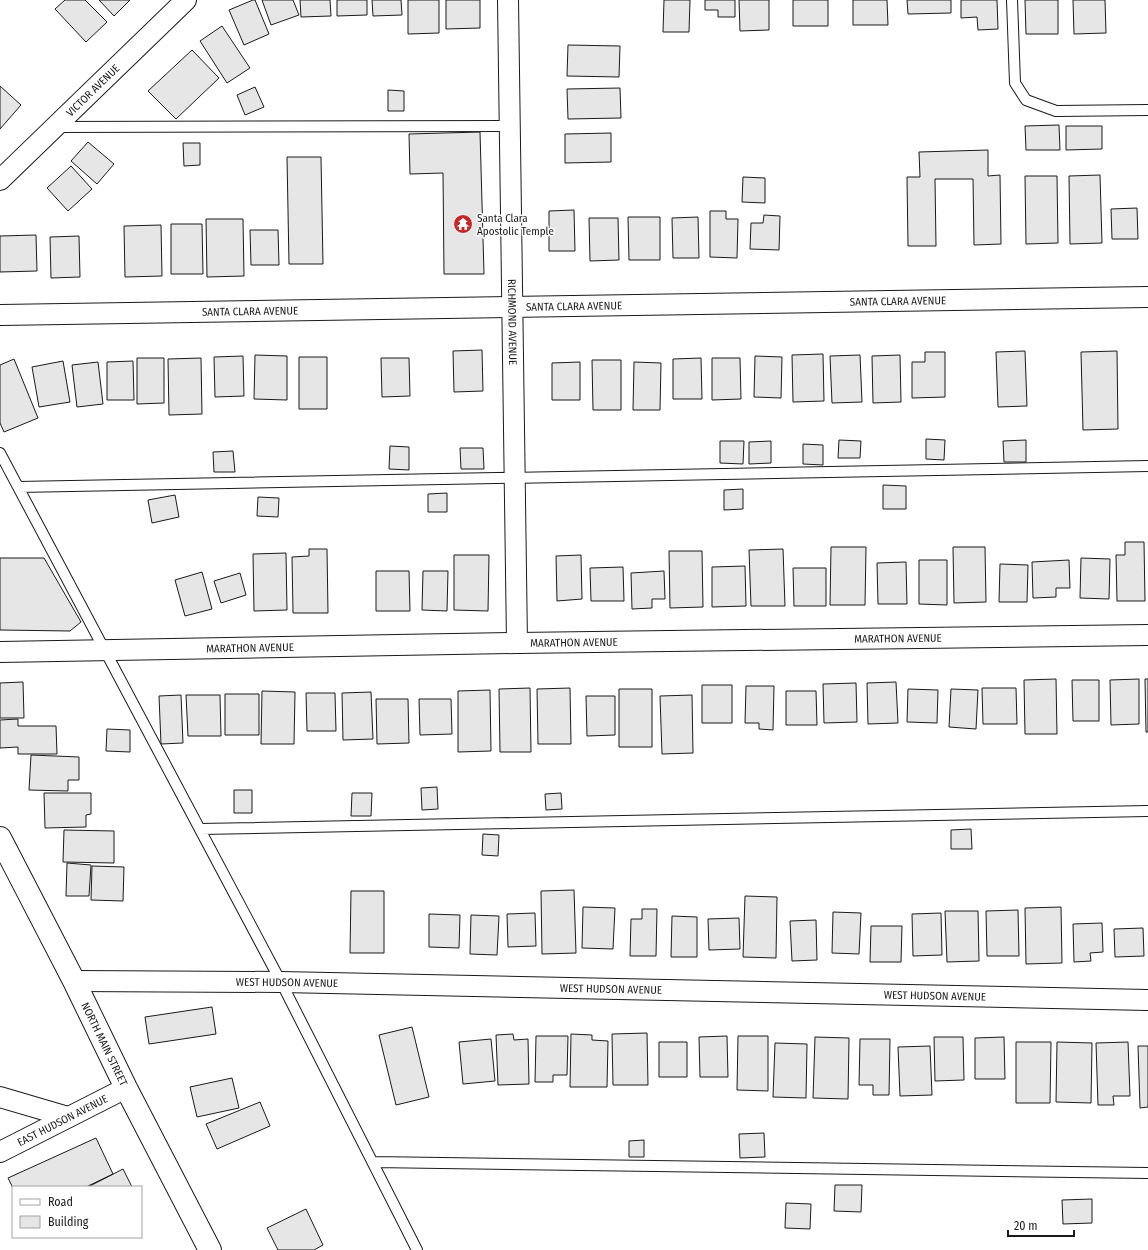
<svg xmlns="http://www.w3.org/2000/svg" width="1148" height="1250" viewBox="0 0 1148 1250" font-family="'Fira Sans Condensed',sans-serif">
<rect width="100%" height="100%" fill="#fff"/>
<path fill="#e6e6e6" stroke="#1a1a1a" d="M65,0H85L107,22L86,42L55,9Z
M99,0H130L114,16Z
M253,0H255L269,34L244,45L229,10Z
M262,0H293L299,15L271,25Z
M300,0H330L331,16L301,17Z
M337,0H367V15L337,16Z
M372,0H401L402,15L373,16Z
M408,0H439V33L408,34Z
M446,0H480V28L446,29Z
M664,0H690L689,32H663Z
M705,0H735V17H718V10H705Z
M739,0H769V30L740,31Z
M793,0H828V26H793Z
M853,0H887L888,25H853Z
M907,0H951V13L908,14Z
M961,0H997L998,29L978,30L977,17L961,18Z
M1025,0H1058V34H1026Z
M1073,0H1105L1106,33L1074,34Z
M222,26L250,68L227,83L200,41Z
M568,45L620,46L619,77L567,76Z
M192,50L219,78L176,119L148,91Z
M0,86L21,105L0,129Z
M255,87L264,107L245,115L237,95Z
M620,88L621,118L568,119L567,89Z
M388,90L404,91V111H388Z
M1059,125L1060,150H1026L1025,126Z
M1066,126H1102V149L1066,150Z
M480,132L484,274H444L443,173L410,174L409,134Z
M611,133V162L565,163V134Z
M88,142L114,164L97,184L71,161Z
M183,143H200V165L184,166Z
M988,150V176L1000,175L1001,244L974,245L973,179H935L936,246H908L907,177H920L919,152Z
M287,157H321L323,264H289Z
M71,166L92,189L68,211L47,188Z
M1100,175L1102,243L1070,244L1069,176Z
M1025,176H1057L1058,243L1026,244Z
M743,177L765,178V203L742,202Z
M1137,208L1138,239H1112L1111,209Z
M574,210L575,251H549V211Z
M710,211H726V219H738L737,258L710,257Z
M764,215L780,216L779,250L750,249L751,223H763Z
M628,217H660V260H629Z
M698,217L699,258H673L672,218Z
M589,218H618L619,260L590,261Z
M206,219H243L244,276L207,277Z
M171,224H202L203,274H171Z
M161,225L162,276L125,277L124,226Z
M250,230H278L279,265H251Z
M36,235L37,271L0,272V236Z
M79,236L80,277L51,278L50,237Z
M482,350L483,391L454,392L453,351Z
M1025,351L1027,406L998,407L996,352Z
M1117,351L1118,429L1083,430L1081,352Z
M925,352H945V397L912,398V362H925Z
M823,354L824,401L793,402L792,355Z
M255,355L287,356V400L254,399Z
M860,355L862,402L832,403L830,356Z
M900,355L901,402L873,403L872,356Z
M243,356L244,396L215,397L214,357Z
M755,356L782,357L781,398L754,397Z
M299,357H327V409H299Z
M137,358H164V403L137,404Z
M201,358L202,414L169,415L168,359Z
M381,358H409L410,396L382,397Z
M701,358L702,399H673V359Z
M712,358H740L741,399L712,400Z
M14,359L38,418L4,432L0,423V365Z
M592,360H621V410H593Z
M63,361L70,402L39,407L32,367Z
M133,361L134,400H107V362Z
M98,362L103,404L77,407L72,365Z
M580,362V400H552V363Z
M634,362L661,363L660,410H633Z
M926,439L945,440L944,460L926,459Z
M839,440L861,441L860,458H838Z
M1026,440V462H1004L1003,441Z
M720,441H744L743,464L720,463Z
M771,441V463L749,464V442Z
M803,444L823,445V465L803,464Z
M390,446L409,447V470L389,469Z
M460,448H483L484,469H461Z
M233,451L235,472H214L213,452Z
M883,485L906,486V509H883Z
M743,489V509L724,510V490Z
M447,493V512H428V494Z
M175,495L179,517L152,523L148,500Z
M258,497L279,498L278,517L257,516Z
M1125,542H1144L1145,601H1117L1116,555H1125Z
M831,547H866L865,605H830Z
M953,547H985L986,602L954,603Z
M309,549H327L328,613H293L292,557L309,556Z
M783,549L785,606H751L749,550Z
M669,551H702L703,607L670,608Z
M286,553L287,610L254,611L253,554Z
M454,555H489L488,611L454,610Z
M581,555L582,599L557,601L556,556Z
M0,558H44L81,622L70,631L0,630Z
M1081,558L1110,559L1109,599L1080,598Z
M919,560H947V605L919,604Z
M1069,560L1070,588H1056V597L1033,598L1032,562Z
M906,562L907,604H878L877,563Z
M1000,564L1028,565L1027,602H999Z
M745,566L746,606L712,607V567Z
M623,567L624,601H591L590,568Z
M793,568H826V606H794Z
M376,571H409L410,611H376Z
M423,571H448L447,611L422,610Z
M664,571L665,599H652V608L632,609L631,573Z
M202,572L212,609L185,616L175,580Z
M240,573L246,595L221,603L214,581Z
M1056,679L1057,734H1025L1024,680Z
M1139,679V724L1111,725L1110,680Z
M1145,679H1148V732H1146Z
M1072,680H1099V721H1073Z
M23,682L24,718H0V683Z
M896,682L898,723L868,724L867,683Z
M856,683L857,722L824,723L823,684Z
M702,685H732V723H702Z
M746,686H774L773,730L759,729V723H745Z
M530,688L531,752H500L499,689Z
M570,688L571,744H538L537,689Z
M982,688H1016L1017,724H983Z
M619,689H652V747H619Z
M908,689L938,690L937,723L907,722Z
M951,689L978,690L976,729L949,727Z
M490,690L491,751L458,752V691Z
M262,691L295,692L294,744H261Z
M786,691H816L817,725H786Z
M371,692L373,739L343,740L342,693Z
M306,693H335L336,731H307Z
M225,694H259V735H225Z
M181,695L183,743L161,744L159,696Z
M186,695H220L221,736H188Z
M692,695L693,753L662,754L660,696Z
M586,696H615V735L587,736Z
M376,699H408L409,743L377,744Z
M419,699H451L452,734L420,735Z
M18,719V726H56L57,754H18V747L0,748V720Z
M107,729L130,730V752L106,751Z
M31,755L79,757V780H68V791L29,790Z
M437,787L438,809L422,810L421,788Z
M234,790H252V813H234Z
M44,793H91V814L86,815V827L45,828Z
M352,793H372L371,816H351Z
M561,793L562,809L546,810L545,794Z
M971,829L972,849H951V830Z
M64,830L114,831V863L63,862Z
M483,834L499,835L498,856L482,855Z
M67,863L91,865L89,896H66Z
M92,866L124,867L123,901L91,900Z
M574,890L576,953L542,954L541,891Z
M351,891H384V953H350Z
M745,896L777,897L776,958L743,957Z
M583,907L615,908L613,949L582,948Z
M1061,907L1062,963L1026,964L1025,908Z
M642,909H657L656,956H630L631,919H642Z
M1018,910L1019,956H987L986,911Z
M945,911H978L979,961L947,962Z
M833,912L861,913L859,954L832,953Z
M535,913L536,946L508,947L507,914Z
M941,913L942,955L913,956L912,914Z
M429,914L460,915L459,948L429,947Z
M471,915L499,916L497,955L470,954Z
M672,916L697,917V957H671Z
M739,918L740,949L709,950L708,919Z
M816,920L817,960L792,961L790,921Z
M1102,923L1103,952L1090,953L1091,961L1074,962L1073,924Z
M871,926H902L901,962H870Z
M1143,928L1144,956L1115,957L1114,929Z
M212,1007L216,1034L149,1044L145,1017Z
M412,1027L429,1097L396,1105L379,1035Z
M647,1033L648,1085H613L612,1034Z
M513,1034L514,1040L528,1039L529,1084L498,1085L496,1035Z
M571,1034L592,1035V1040L608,1041L607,1087H570Z
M536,1036H568L567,1075H553V1082H535Z
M727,1036L728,1077H700L699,1037Z
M738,1036H768V1091L737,1090Z
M815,1037L849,1038L848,1099L813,1098Z
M934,1037H963L964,1080L935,1081Z
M1004,1037L1005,1079H975V1038Z
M491,1039L495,1081L463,1084L459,1042Z
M860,1039H890L889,1095H873V1085H859Z
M659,1042H687V1077H659Z
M1016,1042H1051L1050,1103H1016Z
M1057,1042L1092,1043L1091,1103L1056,1102Z
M1128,1042L1130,1096H1113L1114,1105H1098L1096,1043Z
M775,1043L807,1044L806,1098L773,1097Z
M930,1046L932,1095L900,1096L898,1047Z
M1138,1046H1148V1107L1140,1108Z
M232,1078L239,1108L197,1117L190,1087Z
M260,1102L270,1126L217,1149L206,1124Z
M764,1133L765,1157L740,1158L739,1134Z
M96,1138L113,1174L86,1187H13V1188L8,1178Z
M644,1140V1157H629V1141Z
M123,1169L132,1187H88Z
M835,1185H862L861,1212L834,1211Z
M1092,1199V1223L1063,1224L1062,1200Z
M786,1203L811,1204L810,1229L785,1228Z
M306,1209L323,1245L314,1250H278L267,1228Z"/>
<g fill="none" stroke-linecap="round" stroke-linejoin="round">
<g stroke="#1a1a1a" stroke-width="12">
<path id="service" d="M1012,0L1015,83L1026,100L1056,111L1148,110
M55,127L510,126
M0,453L281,982L417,1250
M18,487L1148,466
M200,829L1148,811
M373,1162L1148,1173"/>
</g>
<g stroke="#1a1a1a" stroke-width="22">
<g id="minor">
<path id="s1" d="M508,0L517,643"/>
<path id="s2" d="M0,180L186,0"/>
<path id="s3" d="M0,315L1148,297"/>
<path id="s4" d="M0,652L517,643L1148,635"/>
<path id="s5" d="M74,981L281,982L1148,1000"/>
<path d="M0,1097L68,1117"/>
<path id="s6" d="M0,1152L126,1088"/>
</g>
</g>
<g stroke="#1a1a1a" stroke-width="24">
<g id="primary">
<path id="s7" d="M0,838L74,981L126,1088L210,1250"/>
</g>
</g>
<use href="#service" stroke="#fff" stroke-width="10"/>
<use href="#minor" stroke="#fff" stroke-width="20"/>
<use href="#primary" stroke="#fff" stroke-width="22"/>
</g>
<defs>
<g id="temple-disc" transform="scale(1)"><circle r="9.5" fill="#c62828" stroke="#fff"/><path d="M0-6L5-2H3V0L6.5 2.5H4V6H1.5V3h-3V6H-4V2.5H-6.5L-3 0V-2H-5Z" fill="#fff"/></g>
</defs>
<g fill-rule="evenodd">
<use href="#temple-disc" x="463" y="224"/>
</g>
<g text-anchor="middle" stroke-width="3" stroke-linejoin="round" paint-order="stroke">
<g font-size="11" fill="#1a1a1a" stroke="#fff">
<text dy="4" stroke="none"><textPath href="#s2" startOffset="129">VICTOR AVENUE</textPath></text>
<text dy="4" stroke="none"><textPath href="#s3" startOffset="898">SANTA CLARA AVENUE</textPath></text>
<text dy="4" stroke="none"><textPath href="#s3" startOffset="574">SANTA CLARA AVENUE</textPath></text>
<text dy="4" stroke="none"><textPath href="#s3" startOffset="250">SANTA CLARA AVENUE</textPath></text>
<text dy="4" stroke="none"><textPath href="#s1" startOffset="322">RICHMOND AVENUE</textPath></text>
<text dy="4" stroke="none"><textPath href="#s4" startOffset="898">MARATHON AVENUE</textPath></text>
<text dy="4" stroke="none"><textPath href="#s4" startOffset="574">MARATHON AVENUE</textPath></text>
<text dy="4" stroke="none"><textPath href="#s4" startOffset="250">MARATHON AVENUE</textPath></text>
<text dy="4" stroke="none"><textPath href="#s5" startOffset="213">WEST HUDSON AVENUE</textPath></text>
<text dy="4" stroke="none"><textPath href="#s5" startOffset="537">WEST HUDSON AVENUE</textPath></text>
<text dy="4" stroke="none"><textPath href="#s5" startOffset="861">WEST HUDSON AVENUE</textPath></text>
<text dy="4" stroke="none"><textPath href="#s7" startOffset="231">NORTH MAIN STREET</textPath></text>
<text dy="4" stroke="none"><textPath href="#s6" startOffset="70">EAST HUDSON AVENUE</textPath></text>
</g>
<g font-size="11" fill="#1a1a1a" stroke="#fff" text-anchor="start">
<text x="477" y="222">Santa Clara<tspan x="477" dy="13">Apostolic Temple</tspan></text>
</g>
</g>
<rect x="12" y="1186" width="130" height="52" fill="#ffffff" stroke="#a3a3a3"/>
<rect x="20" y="1199" width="20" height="6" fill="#ffffff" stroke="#a3a3a3"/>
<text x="48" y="1206" font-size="12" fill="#1a1a1a">Road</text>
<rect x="20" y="1216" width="20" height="12" fill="#e6e6e6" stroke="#a3a3a3"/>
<text x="48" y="1226" font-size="12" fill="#1a1a1a">Building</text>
<path d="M1008 1230v6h66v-6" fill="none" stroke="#1a1a1a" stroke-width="2"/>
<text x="1014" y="1230" font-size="12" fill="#1a1a1a" stroke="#ffffff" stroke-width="3" paint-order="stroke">20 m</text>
</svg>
